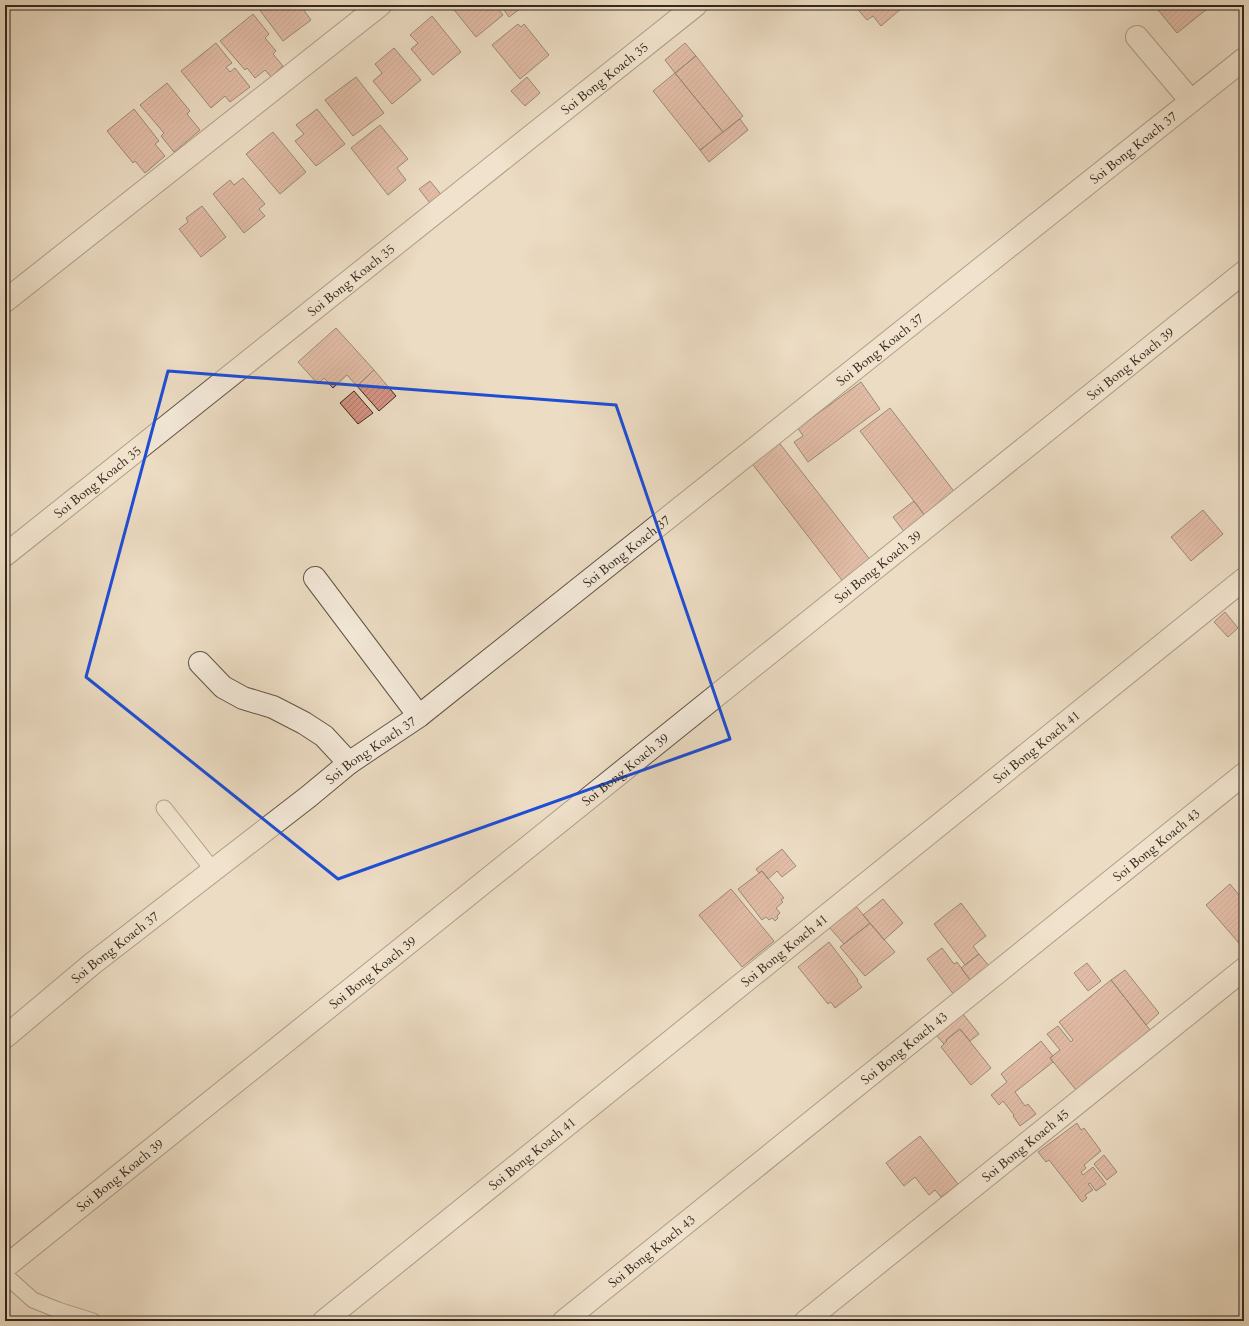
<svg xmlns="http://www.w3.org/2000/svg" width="1249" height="1326" viewBox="0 0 1249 1326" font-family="Cardo,serif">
<defs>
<pattern id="building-hatch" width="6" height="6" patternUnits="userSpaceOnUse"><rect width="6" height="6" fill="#d69484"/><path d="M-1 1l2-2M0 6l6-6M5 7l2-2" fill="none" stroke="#ae796b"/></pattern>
</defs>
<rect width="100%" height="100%" fill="#ecdcc3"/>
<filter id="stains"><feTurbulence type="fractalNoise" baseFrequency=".005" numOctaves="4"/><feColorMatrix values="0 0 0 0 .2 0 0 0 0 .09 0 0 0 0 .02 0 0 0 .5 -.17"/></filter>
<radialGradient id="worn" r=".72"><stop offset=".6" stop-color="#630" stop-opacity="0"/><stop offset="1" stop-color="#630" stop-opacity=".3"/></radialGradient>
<path fill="url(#building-hatch)" stroke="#32291d" d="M265,5H300L311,20L283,41L259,9Z
M320,5H328L324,9Z
M452,5H495L503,15L476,37L451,6Z
M504,5H525L509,17L504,10L506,8Z
M854,5H899L902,8L881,26L873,16L867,20Z
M1154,5H1204L1207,9L1177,33Z
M253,14L269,34L265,38L276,51L273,54L283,66L271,77L265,70L255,78L247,68L245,70L220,41Z
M432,16L461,52L433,75L411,49L418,43L410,35Z
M518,24L521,27L524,24L549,55L520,79L492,45Z
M216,43L232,63L226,67L230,72L235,68L250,87L230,102L225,96L211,108L181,71Z
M685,43L696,56L675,73L665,60Z
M394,48L421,80L392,104L373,81L382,73L375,64Z
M696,56L743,116L723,132L675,73Z
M675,73L723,132L700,150L653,91Z
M356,77L384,113L353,136L325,100Z
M527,77L540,93L525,106L511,91Z
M167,83L190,111L187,114L200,130L174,152L161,136L164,133L140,105Z
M134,109L159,141L155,144L165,156L145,173L135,161L133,163L107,131Z
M317,109L345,144L316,166L295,141L304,134L296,125Z
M740,119L748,130L709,162L700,150Z
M380,125L408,159L397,168L406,180L388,195L351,148Z
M273,132L306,172L280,194L246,154Z
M243,178L265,204L259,209L265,216L244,233L213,194L230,180L234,185Z
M430,181L444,198L433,207L419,189Z
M202,206L226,237L201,257L179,229L188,222L186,218Z
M336,328L374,370L357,386L347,375L333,388L324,378L318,384L298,362Z
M374,370L396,396L379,411L357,386Z
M861,382L880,409L808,462L794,442L803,436L798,428Z
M354,391L373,413L358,424L340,403Z
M890,408L956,494L926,517L860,431Z
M777,440L875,566L848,588L750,461Z
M914,501L926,517L905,533L893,517Z
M1203,510L1223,534L1191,561L1171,537Z
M1225,612L1238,628L1228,637L1214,622Z
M782,849L796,866L782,877L777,871L768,879L762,871L759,873L756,869Z
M762,871L784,898L781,900L783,902L776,908L780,913L777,916L778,918L775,921L772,918L769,920L766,917L762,920L738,889Z
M1230,884L1244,901V949L1206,905Z
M731,889L774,941L742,967L699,915Z
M883,899L903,923L884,940L863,915Z
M961,903L986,936L973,946L979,954L965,965L934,924Z
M855,905L870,923L844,944L829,927Z
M870,923L895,952L865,976L840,947Z
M829,942L858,980L857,981L862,987L835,1008L831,1002L828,1004L798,967Z
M942,948L954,964L957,962L971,981L954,995L927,959Z
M979,954L990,967L971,981L961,968Z
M1087,963L1101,981L1088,991L1074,973Z
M1125,970L1159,1013L1146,1025L1111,980Z
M1111,980L1151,1031L1076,1090L1050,1058L1060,1050L1047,1034L1058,1026L1071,1042L1073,1040L1059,1022Z
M963,1014L979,1034L970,1041L960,1029L946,1040L947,1041L944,1044L936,1035Z
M960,1029L991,1068L971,1085L941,1047L947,1041L946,1040Z
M1041,1041L1053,1056L1050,1058L1053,1062L1015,1092L1025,1106L1028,1104L1036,1114L1020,1126L1013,1116L1014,1115L1003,1101L999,1105L991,1095L1007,1082L1001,1074Z
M1077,1123L1081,1130L1084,1128L1101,1151L1084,1165L1086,1168L1081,1172L1083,1175L1093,1167L1106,1184L1096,1191L1090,1183L1088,1184L1093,1190L1085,1195L1087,1198L1082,1202L1049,1160L1046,1162L1038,1152Z
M920,1136L958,1184L941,1197L935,1190L929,1195L915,1177L904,1186L886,1163Z
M1104,1155L1117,1172L1107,1180L1094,1164Z"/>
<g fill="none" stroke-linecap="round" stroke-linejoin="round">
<g stroke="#605646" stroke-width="17">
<path id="lane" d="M164,808L213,870
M5,1275L33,1300L58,1310L93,1321"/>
</g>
<g stroke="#605646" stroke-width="24">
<g id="street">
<path d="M1137,37L1191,101"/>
<path d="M5,301L380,5"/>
<path id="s1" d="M5,555L696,5"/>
<path d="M315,578L419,716"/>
<path d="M200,663L223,687L243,698L273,707L304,723L324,736L349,763"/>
<path id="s2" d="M5,1037L92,964L308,797L349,763L419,716L1244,59"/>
<path id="s3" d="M5,1267L1244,272"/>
<path id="s4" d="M324,1321L1244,579"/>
<path id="s5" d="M564,1321L1244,774"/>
<path id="s6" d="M806,1321L1244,969"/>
</g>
</g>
<use href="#lane" stroke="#f3e8d8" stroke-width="15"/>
<use href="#street" stroke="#f3e8d8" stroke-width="22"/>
</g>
<path d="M0 0H1249V1326H0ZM168,371L616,405L730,739L338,879L86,677Z" fill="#ecdcc3" fill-opacity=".55" fill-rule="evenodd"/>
<path fill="none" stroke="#1d4ed8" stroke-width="3" stroke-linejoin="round" d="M168,371L616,405L730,739L338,879L86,677Z"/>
<g text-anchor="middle" stroke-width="3.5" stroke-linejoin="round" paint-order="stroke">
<g font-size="13" fill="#32291d" stroke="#f3e8d8">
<text dy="5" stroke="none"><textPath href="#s1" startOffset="766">Soi Bong Koach 35</textPath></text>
<text dy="5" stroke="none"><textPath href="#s2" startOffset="1437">Soi Bong Koach 37</textPath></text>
<text dy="5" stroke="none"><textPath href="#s1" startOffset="442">Soi Bong Koach 35</textPath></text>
<text dy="5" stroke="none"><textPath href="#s2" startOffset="1113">Soi Bong Koach 37</textPath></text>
<text dy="5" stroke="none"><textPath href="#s3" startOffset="1443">Soi Bong Koach 39</textPath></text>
<text dy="5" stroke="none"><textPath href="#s1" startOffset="118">Soi Bong Koach 35</textPath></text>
<text dy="5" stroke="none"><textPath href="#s2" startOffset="789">Soi Bong Koach 37</textPath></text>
<text dy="5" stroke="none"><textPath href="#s3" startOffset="1119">Soi Bong Koach 39</textPath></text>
<text dy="5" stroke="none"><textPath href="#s4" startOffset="915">Soi Bong Koach 41</textPath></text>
<text dy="5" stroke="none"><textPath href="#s2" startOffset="465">Soi Bong Koach 37</textPath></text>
<text dy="5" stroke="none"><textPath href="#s3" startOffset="795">Soi Bong Koach 39</textPath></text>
<text dy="5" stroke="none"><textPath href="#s5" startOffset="760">Soi Bong Koach 43</textPath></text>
<text dy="5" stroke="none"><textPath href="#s2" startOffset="142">Soi Bong Koach 37</textPath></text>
<text dy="5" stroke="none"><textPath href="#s4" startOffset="591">Soi Bong Koach 41</textPath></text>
<text dy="5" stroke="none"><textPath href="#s3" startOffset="471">Soi Bong Koach 39</textPath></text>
<text dy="5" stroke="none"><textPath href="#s5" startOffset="436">Soi Bong Koach 43</textPath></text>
<text dy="5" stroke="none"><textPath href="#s6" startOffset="281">Soi Bong Koach 45</textPath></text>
<text dy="5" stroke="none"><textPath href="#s4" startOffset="267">Soi Bong Koach 41</textPath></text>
<text dy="5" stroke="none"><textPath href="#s3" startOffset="147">Soi Bong Koach 39</textPath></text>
<text dy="5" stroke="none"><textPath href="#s5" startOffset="112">Soi Bong Koach 43</textPath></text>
</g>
</g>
<rect width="1249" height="1326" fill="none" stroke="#ecdcc3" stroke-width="20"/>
<rect x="6" y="6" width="1237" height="1314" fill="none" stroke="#32291d" stroke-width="2"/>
<rect x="10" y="10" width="1229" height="1306" fill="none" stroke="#32291d"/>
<rect width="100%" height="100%" filter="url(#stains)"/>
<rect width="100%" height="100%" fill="url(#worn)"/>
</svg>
